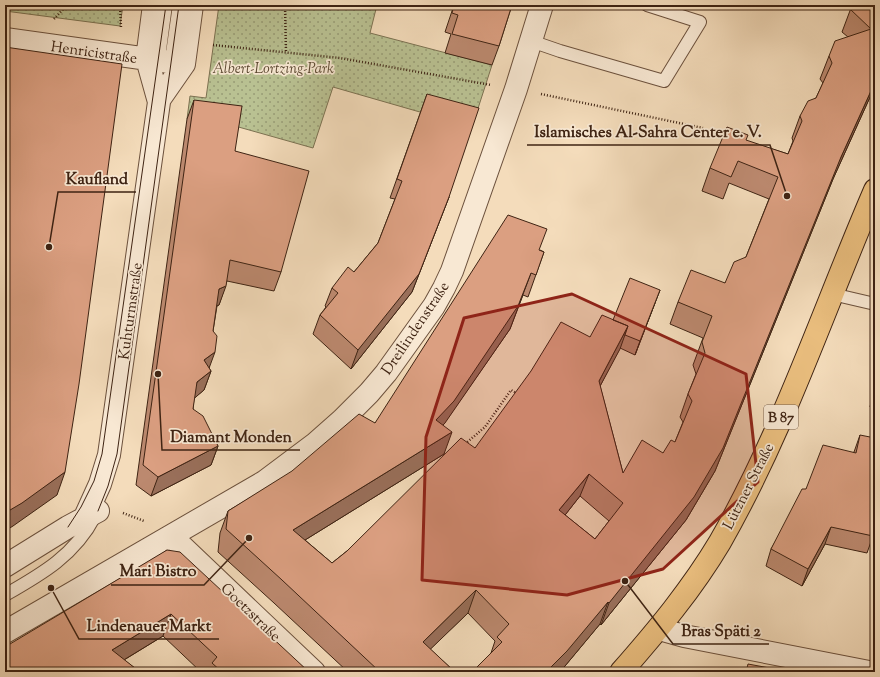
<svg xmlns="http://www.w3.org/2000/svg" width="880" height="677" viewBox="0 0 880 677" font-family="'Sorts Mill Goudy',serif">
<defs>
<pattern id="grass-dots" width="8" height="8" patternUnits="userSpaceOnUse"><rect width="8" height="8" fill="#b9c192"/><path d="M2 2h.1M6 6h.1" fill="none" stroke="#989c76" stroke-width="1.8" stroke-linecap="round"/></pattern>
</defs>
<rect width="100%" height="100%" fill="#f4dcbb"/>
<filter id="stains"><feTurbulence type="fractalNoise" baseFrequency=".005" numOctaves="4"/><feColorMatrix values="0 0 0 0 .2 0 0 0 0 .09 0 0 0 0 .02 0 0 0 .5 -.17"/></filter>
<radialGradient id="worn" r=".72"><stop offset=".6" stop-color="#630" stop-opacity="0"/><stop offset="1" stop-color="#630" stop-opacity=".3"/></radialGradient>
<path fill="url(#grass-dots)" stroke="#7c7252" d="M5,5H123L120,26L5,11Z
M219,5H377L370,33L492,65L472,127L333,87L313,148L235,126L187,119L190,96L206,98Z"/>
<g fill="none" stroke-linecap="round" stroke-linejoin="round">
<g stroke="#6c513d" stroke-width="14">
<path id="lane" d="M531,41L560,51L664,81L700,22L647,5
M158,65L166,5
M170,67L179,5
M832,294L875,304
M5,595C42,574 75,555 95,516"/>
</g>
<g stroke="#6c513d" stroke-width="24">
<path id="street" d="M5,39L184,64
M159,100L184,64L192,5
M85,517L100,484L109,455L159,102L147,59L154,5
M171,536L314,672
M5,566L68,527L98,511
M659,629L684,636L869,672
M5,632L264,482L316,443L342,420L369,393L386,373L434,306L444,288L452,271L516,89L542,5"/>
</g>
<g stroke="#3e2313" stroke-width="24">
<path id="primary" d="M621,672C657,631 692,589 720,542C784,430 824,308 875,190"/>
</g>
<path stroke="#3e2313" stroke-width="2.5" stroke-dasharray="1 2" stroke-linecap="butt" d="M120,5L121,28
M285,5L286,53
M54,19L67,5
M213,45L340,58L491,85
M541,94L703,128
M465,444L485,427L511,390L518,394
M123,513L144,521"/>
<use href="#lane" stroke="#f8e8d3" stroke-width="12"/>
<use href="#street" stroke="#f8e8d3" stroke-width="22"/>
<use href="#primary" stroke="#eabe7e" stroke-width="22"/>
<path stroke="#3e2313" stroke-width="1" d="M98,511L108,486L117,454L179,5
M68,527L81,507L94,481L102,454L166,5"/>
</g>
<path fill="#bc896f" stroke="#3e2313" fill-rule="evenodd" d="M454,5H512L499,46L492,65L445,53L451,34L445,32Z
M846,5H875V86L833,179L715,471L686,520L601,625L600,624L560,672H472L491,653L495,641L468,613L430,649L455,672H348L274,603L218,552L220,533L228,511L375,423L540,250L544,252L528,297L523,295L510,329L443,425L444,454L305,540L332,563L475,448L590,337L613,320L655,303L635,355L620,348L600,386L623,473L663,453L675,442L683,422L680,417L688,394L696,374L693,365L703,338L670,324L678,302L725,283L746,257L769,199L729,183L723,199L702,191L710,168L746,141L788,154L793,141L792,138L800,116L816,98L823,83L820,79L829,56L848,37L842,32L851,8ZM580,496L609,521L595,539L565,515Z
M427,94L449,197L412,292L351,369L313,334L320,315L326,307L325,306L332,288L354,272L378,243L395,199L390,198Z
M194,100L235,151L281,272L274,291L227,281L219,305L217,306L213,331L209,368L211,371L204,390L194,398L193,409L218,446L211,465L151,496L136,485L187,119Z
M875,382V409L870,407Z
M860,435L873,536L867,553L825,544L802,586L766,566L771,549L806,489L854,452Z
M167,550L309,672H201L163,636L124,660L140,672H5Z"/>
<path fill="#996f5a" stroke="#3e2313" d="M875,82V86L833,179L715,471L686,520L601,625L609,603L841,157Z
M449,197L412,292L351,369L358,350Z
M531,273L510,329L445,423L427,442L436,420Z
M226,286L219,305L212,308L219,289Z
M660,290L635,355L640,341Z
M628,326L620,349L591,403L599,381Z
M215,352L208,371L204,360Z
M211,371L204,390L190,402L197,382Z
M452,432L444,454L284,553L293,530Z
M218,446L211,465L151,496L158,477Z
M65,472L57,495L13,526L5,531V513Z
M589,474L580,496L551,533L559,510Z
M831,527L825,544L802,586L808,569Z
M476,590L468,613L414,665L423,642Z
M608,602L600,624L560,672H546Z
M171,614L163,636L104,672L112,650Z"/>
<path fill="#db9f81" stroke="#3e2313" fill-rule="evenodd" d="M454,5H512L499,46L452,34L458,15L452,13Z
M852,5H875V82L841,157L723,448L694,497L609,603L608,602L567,651L546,672H472L502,642L497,637L509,624L476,590L423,642L455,672H380L282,580L226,529L228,511L292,471L359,414L375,423L508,215L547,229L539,250L544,252L536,275L531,273L518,306L454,401L436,420L452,432L293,530L332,563L347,551L461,438L475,448L531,371L561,322L590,337L602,315L628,326L599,381L623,473L642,440L663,453L671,440L675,442L692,401L688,394L705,353L702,342L712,316L678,302L691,270L725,283L734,262L746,257L778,177L738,161L731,177L710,168L727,127L748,135L746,140L788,154L802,121L800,116L808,101L816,98L832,63L829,56L835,41L871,29L850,9ZM589,474L623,503L595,539L559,510Z
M5,47L122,64L79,384L65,472L22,503L5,513Z
M427,94L479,108L449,197L419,274L358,350L320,315L338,293L332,288L348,267L354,272L378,243L402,181L397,179Z
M194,100L242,106L235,151L309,171L281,272L230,260L226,286L219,289L213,331L217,336L215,352L204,360L211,371L197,382L193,409L203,416L218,446L158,477L143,465Z
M630,278L660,290L640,341L625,335L628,326L613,320Z
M860,435L875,438V526L873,536L831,527L808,569L771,549L802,489H806L823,445L856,453Z
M167,550L180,552L309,672H222L212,663L217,657L171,614L112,650L140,672H57L55,668L52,672H5V647Z
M748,664L791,672H746Z"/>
<path fill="#8f2418" fill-opacity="0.2" stroke="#8f2418" stroke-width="3" stroke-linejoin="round" d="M572,294L746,374L758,482L663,569L567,595L422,580L426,437L464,318Z"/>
<g text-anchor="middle" stroke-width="3.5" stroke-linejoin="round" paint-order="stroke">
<rect fill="#f8e8d3" stroke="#765e4d" stroke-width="1" x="764" y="405" width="34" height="24" rx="3"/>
<g font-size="14" font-weight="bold" fill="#3e2313">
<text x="781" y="422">B 87</text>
</g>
<g font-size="15" fill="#3e2313" stroke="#f8e8d3">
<text transform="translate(94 52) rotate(8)" y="5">Henricistraße</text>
<text transform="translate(130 311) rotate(-82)" y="5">Kuhturmstraße</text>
<text transform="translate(415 328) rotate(-56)" y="5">Dreilindenstraße</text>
<text transform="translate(748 486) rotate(-63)" y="5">Lützner Straße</text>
<text transform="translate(251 612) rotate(44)" y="5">Goetzstraße</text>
</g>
<g font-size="15" font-style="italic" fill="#5d4a33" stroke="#f8e8d3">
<text x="273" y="73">Albert-Lortzing-Park</text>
</g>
</g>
<path fill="none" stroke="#3e2313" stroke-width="1.5" d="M787 196L770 145H527M49 247L58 192H136M158 374L162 450H300M249 538L204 585H111M51 588L79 639H219M625 581L673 644H769"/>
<g fill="#3e2313" stroke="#f8e8d3" stroke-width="1.5">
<circle cx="787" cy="196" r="4"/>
<circle cx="49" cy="247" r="4"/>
<circle cx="158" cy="374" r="4"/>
<circle cx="249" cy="538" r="4"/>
<circle cx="51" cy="588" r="4"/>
<circle cx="625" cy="581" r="4"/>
</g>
<g font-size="16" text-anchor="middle" font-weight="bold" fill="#3e2313" stroke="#f8e8d3" stroke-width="3.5" stroke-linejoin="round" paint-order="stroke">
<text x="648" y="137">Islamisches Al-Sahra Center e. V.</text>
<text x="97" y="184">Kaufland</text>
<text x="231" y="442">Diamant Monden</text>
<text x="158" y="576">Mari Bistro</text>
<text x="149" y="631">Lindenauer Markt</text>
<text x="721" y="636">Bras Späti 2</text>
</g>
<rect width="880" height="677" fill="none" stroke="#f4dcbb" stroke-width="20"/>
<rect x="6" y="6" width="868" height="665" fill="none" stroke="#3e2313" stroke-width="2"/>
<rect x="10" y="10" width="860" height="657" fill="none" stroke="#3e2313"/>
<rect width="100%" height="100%" filter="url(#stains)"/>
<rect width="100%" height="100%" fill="url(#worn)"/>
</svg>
